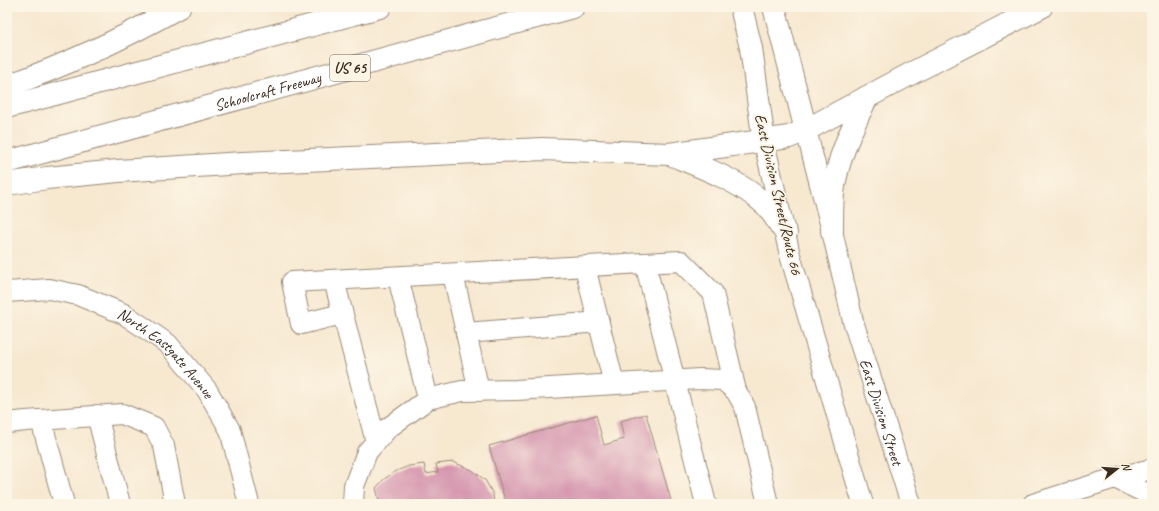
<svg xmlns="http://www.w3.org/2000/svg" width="1159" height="511" viewBox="0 0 1159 511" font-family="Caveat,sans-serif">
<rect width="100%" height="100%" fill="#fcf5e5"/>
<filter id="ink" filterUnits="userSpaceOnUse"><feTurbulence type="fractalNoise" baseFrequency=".025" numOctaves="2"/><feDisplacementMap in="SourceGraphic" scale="8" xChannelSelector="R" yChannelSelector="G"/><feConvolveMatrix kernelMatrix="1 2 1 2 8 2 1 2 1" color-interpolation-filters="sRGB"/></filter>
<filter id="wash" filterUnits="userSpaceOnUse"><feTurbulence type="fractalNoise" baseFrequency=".012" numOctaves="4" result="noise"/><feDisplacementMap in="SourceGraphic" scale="16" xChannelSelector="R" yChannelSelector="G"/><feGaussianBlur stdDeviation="0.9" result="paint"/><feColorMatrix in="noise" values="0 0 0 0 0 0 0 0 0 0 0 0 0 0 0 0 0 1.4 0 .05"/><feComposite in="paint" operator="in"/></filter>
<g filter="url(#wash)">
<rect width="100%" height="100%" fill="#f7e8d0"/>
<g id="blocks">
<path fill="#d28eaa" d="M646,414L672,504H506L489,446L596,415L604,445L624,439L620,421Z
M453,462L472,470L485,480L493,494L494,504H380L376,488L383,480L394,472L409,466L424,464L426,474L438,472L436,464Z"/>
</g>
</g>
<g filter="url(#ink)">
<use href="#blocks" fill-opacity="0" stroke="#998977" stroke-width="1"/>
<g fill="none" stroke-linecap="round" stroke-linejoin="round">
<g stroke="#998977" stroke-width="22">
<g id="minor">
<path id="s1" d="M806,130L832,231L853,321L911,504"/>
<path d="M764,142L790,255L863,504"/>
<path d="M645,263L706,504"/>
<path d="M585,267L614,384"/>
<path d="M453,274L479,391"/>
<path d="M398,277L428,399"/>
<path d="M334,280L376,442"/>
<path id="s2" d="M7,292L49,289L78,295L124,314L168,344L207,390L230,430L249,504"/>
<path d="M342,314L301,324L292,282L681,261L713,293L736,391"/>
<path d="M466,333L599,322"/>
<path d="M97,415L120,504"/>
<path d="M41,420L64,504"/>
<path d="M7,423L26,421L122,414L154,427L164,446L175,504"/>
<path d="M1115,478L1152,496"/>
<path d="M353,504L354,486L367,452L388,428L428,399L462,391L516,390L700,379L723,380L736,391L745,407L768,504"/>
<path d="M1033,504L1115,478L1152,469"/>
</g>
</g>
<g stroke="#998977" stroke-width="24">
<path id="major" d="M741,7L751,48L764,142
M774,7L806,130"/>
</g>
<g stroke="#998977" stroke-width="24">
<g id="highway">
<path d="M7,86C67,65 124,38 179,7"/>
<path d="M7,107L380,7"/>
<path d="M670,154C704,168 738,180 766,205C773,213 779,224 786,233"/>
<path id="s3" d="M7,162L573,7"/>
<path d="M7,184L47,178L118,171L243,163L543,149L669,154L789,137L806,130L912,73L1041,7"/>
<path d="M832,231C832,219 832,206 833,193C837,159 852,128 867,97"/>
</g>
</g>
<use href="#minor" stroke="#fff" stroke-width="20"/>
<use href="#major" stroke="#fff" stroke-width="22"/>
<use href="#highway" stroke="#fff" stroke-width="22"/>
</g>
</g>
<g text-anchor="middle" stroke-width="3.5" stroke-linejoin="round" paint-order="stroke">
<rect fill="#fcf5e5" stroke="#75675a" stroke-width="1" x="330" y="55" width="40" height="26" rx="3"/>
<g font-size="15" font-weight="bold" fill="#3b2a1e">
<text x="350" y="73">US 65</text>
</g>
<g font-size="16" fill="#3b2a1e" stroke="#fcf5e5">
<text dy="6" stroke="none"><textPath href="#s3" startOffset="270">Schoolcraft Freeway</textPath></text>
<text transform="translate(779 194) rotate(77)" y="6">East Division Street/Route 66</text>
<text dy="6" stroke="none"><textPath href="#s2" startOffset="179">North Eastgate Avenue</textPath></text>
<text dy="6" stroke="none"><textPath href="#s1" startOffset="292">East Division Street</textPath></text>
</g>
</g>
<rect width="1159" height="511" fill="none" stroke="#fcf5e5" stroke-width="24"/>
<g transform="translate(1117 469) rotate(73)" stroke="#fcf5e5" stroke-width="3" paint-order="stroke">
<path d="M0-3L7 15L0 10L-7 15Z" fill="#3b2a1e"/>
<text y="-6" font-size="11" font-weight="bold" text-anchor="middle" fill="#3b2a1e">N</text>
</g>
</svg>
